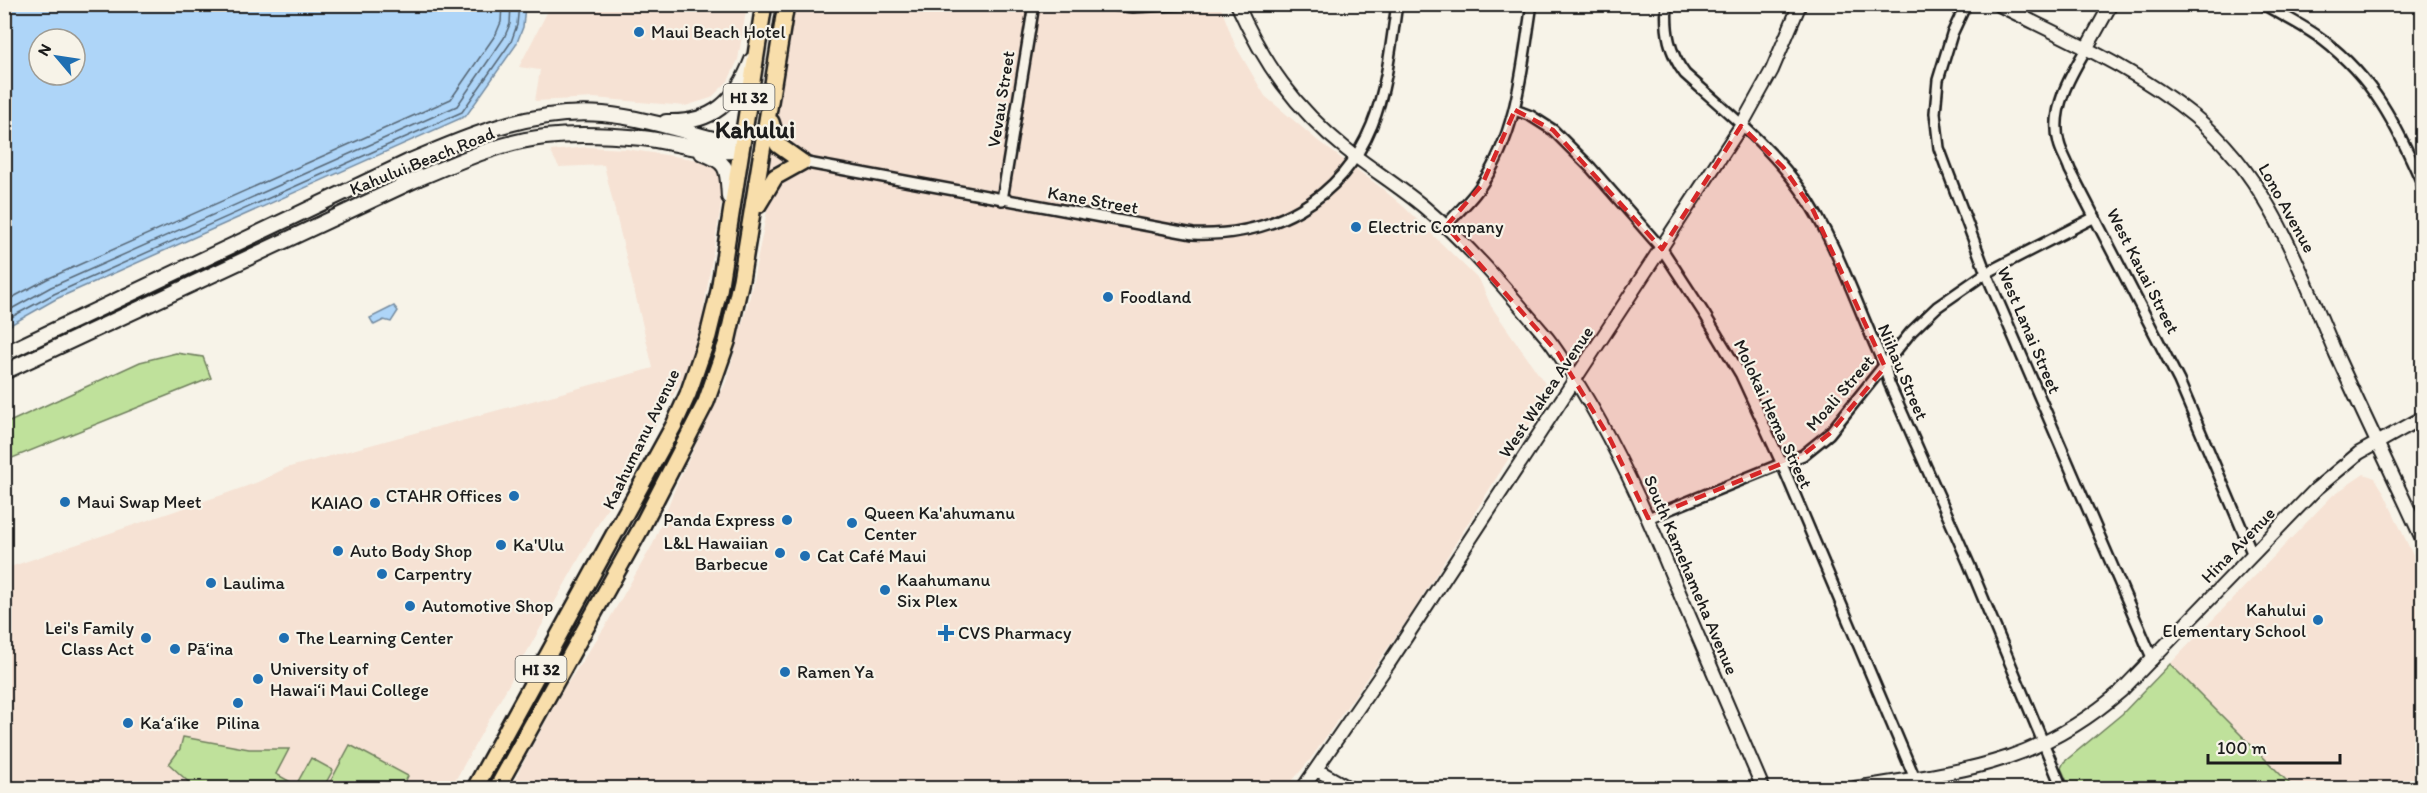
<svg xmlns="http://www.w3.org/2000/svg" width="2427" height="793" viewBox="0 0 2427 793" font-family="Itim,sans-serif">
<rect width="100%" height="100%" fill="#f7f3e8"/>
<filter id="ink" filterUnits="userSpaceOnUse"><feTurbulence type="fractalNoise" baseFrequency=".0167" numOctaves="2"/><feDisplacementMap in="SourceGraphic" scale="12" xChannelSelector="R" yChannelSelector="G"/><feConvolveMatrix kernelMatrix="1 2 1 2 8 2 1 2 1" color-interpolation-filters="sRGB"/></filter>
<g filter="url(#ink)">
<path fill="#f6e2d4" d="M551,5H747L738,60L728,81L711,98L685,106L594,98L535,101L540,70L519,67Z
M786,5H1220L1235,45L1265,96L1318,141L1379,186L1404,207L1480,281L1491,306L1544,382L1549,394L1410,616L1310,760L1286,788H511L520,769L563,690L606,625L653,544L676,486L726,382L750,296L771,191L762,154Z
M587,147L626,149L706,161L718,167L725,182L699,337L690,366L610,503L451,788H5L4,569L222,495L258,482L286,468L653,368L604,165L559,167L550,151Z
M2364,474L2375,478L2383,491L2422,575V788H2294L2170,664L2333,495Z"/>
<path fill="#bfe19b" stroke="#6e7e5c" stroke-width="1.5" d="M176,353L203,357L211,378L5,461V424L140,362Z
M2170,664L2294,788H2070L2061,768L2064,762L2122,714Z
M183,737L249,749H289L276,774L296,785L311,758L333,770L323,788H195L169,764L180,749Z
M350,745L408,776L402,788H327Z"/>
<path fill="#aed5f8" stroke="#748ba0" stroke-width="1.5" fill-rule="evenodd" d="M5,4H525V5L523,27L516,45L466,116L56,299L5,328ZM39,39H75V75H39Z
M394,306L398,311L391,322L384,320L374,325L370,318Z"/>
<g fill="none" stroke-linecap="round" stroke-linejoin="round">
<path stroke="#566674" stroke-width="1.5" d="M4,302L47,279L451,99L496,34L501,22L502,4
M4,313L51,287L457,106L504,38L510,24L511,4
M4,321L54,294L462,112L511,42L517,25L519,4"/>
<g stroke="#1c1c1c" stroke-width="14">
<path id="minor" d="M1104,4L1133,7L1190,4
M1667,4C1665,31 1669,53 1685,74C1725,110 1770,146 1801,190C1838,244 1857,308 1885,367L1889,383L1969,564L2062,788
M1966,4L1952,34L1938,80L1935,113L1939,148L1986,273L2153,660
M2263,4C2283,16 2305,26 2323,40C2374,79 2397,126 2422,183
M2086,49C2070,76 2050,110 2059,143C2061,152 2067,161 2070,170L2179,381L2253,555
M1515,110L1531,116L1553,130L1591,168L1662,249L1705,315L1741,375L1781,462L1919,788
M802,162L1193,234C1272,237 1341,201 1372,125C1387,88 1391,44 1397,4
M1002,200L1034,4
M1446,226C1457,212 1472,200 1482,184C1518,131 1522,66 1532,4
M1648,518L1803,455L1829,434L1911,332L1937,307L1986,273L2095,217"/>
</g>
<g stroke="#1c1c1c" stroke-width="16">
<path id="tertiary" d="M1237,4C1264,64 1295,108 1346,149C1371,169 1399,186 1424,207C1468,244 1506,289 1543,333C1554,345 1562,359 1571,373C1611,435 1642,502 1670,571C1701,643 1732,716 1763,788
M1997,4C2064,38 2135,68 2194,116C2269,177 2299,268 2336,354C2364,416 2394,477 2422,539
M2086,49L2111,4
M1317,770L1349,788
M1303,788L1389,663L1741,126L1772,70L1800,4
M1855,788C1962,771 2036,765 2121,691L2316,489L2359,453L2422,418"/>
</g>
<g stroke="#1c1c1c" stroke-width="18">
<path id="secondary" d="M666,122C712,124 736,102 752,60
M702,153C730,163 727,170 729,197
M4,354L408,162C470,135 534,108 603,114C648,118 694,135 737,145L741,149
M4,372L415,180C457,162 500,142 545,137C577,133 610,135 642,138C670,141 705,153 733,151"/>
</g>
<g stroke="#1c1c1c" stroke-width="20">
<path id="primary" d="M771,122L778,145L802,162
M758,205L775,177L802,162
M475,788L674,425L688,394L708,336L719,291L764,4
M497,788L641,528L706,402L727,342L741,280L786,4"/>
</g>
<use href="#minor" stroke="#f7f3e8" stroke-width="9"/>
<use href="#tertiary" stroke="#f7f3e8" stroke-width="12"/>
<use href="#secondary" stroke="#f7f3e8" stroke-width="14"/>
<use href="#primary" stroke="#f8deab" stroke-width="15"/>
</g>
</g>
<path fill="#d62828" fill-opacity="0.2" stroke="#d62828" stroke-width="4.5" stroke-dasharray="12 8" stroke-linejoin="round" d="M1515,110L1553,130L1662,249L1741,126L1783,167L1813,210L1885,367L1829,434L1803,455L1648,518L1610,439L1558,353L1446,226L1482,185Z"/>
<g fill="#1f6fb2" stroke="#f7f3e8" stroke-width="2">
<circle cx="639" cy="32" r="6"/>
<circle cx="1356" cy="227" r="6"/>
<circle cx="1108" cy="297" r="6"/>
<circle cx="514" cy="496" r="6"/>
<circle cx="65" cy="502" r="6"/>
<circle cx="375" cy="503" r="6"/>
<circle cx="787" cy="520" r="6"/>
<circle cx="852" cy="523" r="6"/>
<circle cx="501" cy="545" r="6"/>
<circle cx="338" cy="551" r="6"/>
<circle cx="780" cy="553" r="6"/>
<circle cx="805" cy="556" r="6"/>
<circle cx="382" cy="574" r="6"/>
<circle cx="211" cy="583" r="6"/>
<circle cx="885" cy="590" r="6"/>
<circle cx="410" cy="606" r="6"/>
<circle cx="2318" cy="620" r="6"/>
<path d="M943 624h6v6h6v6h-6v6h-6v-6h-6v-6h6z"/>
<circle cx="146" cy="638" r="6"/>
<circle cx="284" cy="638" r="6"/>
<circle cx="175" cy="649" r="6"/>
<circle cx="785" cy="672" r="6"/>
<circle cx="258" cy="679" r="6"/>
<circle cx="238" cy="703" r="6"/>
<circle cx="128" cy="723" r="6"/>
</g>
<g text-anchor="middle" stroke-width="4.5" stroke-linejoin="round" paint-order="stroke">
<g fill="#f7f3e8" stroke="#5e5c59" stroke-width="1.5">
<rect x="723.5" y="84" width="51" height="26" rx="4.5"/>
<rect x="515.5" y="656" width="51" height="26" rx="4.5"/>
</g>
<g font-size="16" font-weight="bold" fill="#1c1c1c">
<text x="749" y="103">HI 32</text>
<text x="541" y="675">HI 32</text>
</g>
<g font-size="18" fill="#1c1c1c" stroke="#f7f3e8" text-anchor="start">
<text x="651" y="38">Maui Beach Hotel</text>
<text x="1368" y="233">Electric Company</text>
<text x="1120" y="303">Foodland</text>
<text x="502" y="502" text-anchor="end">CTAHR Offices</text>
<text x="77" y="508">Maui Swap Meet</text>
<text x="363" y="509" text-anchor="end">KAIAO</text>
<text x="864" y="519">Queen Ka'ahumanu<tspan x="864" dy="21">Center</tspan></text>
<text x="775" y="526" text-anchor="end">Panda Express</text>
<text x="768" y="549" text-anchor="end">L&amp;L Hawaiian<tspan x="768" dy="21">Barbecue</tspan></text>
<text x="513" y="551">Ka'Ulu</text>
<text x="350" y="557">Auto Body Shop</text>
<text x="817" y="562">Cat Café Maui</text>
<text x="394" y="580">Carpentry</text>
<text x="897" y="586">Kaahumanu<tspan x="897" dy="21">Six Plex</tspan></text>
<text x="223" y="589">Laulima</text>
<text x="422" y="612">Automotive Shop</text>
<text x="2306" y="616" text-anchor="end">Kahului<tspan x="2306" dy="21">Elementary School</tspan></text>
<text x="134" y="634" text-anchor="end">Lei's Family<tspan x="134" dy="21">Class Act</tspan></text>
<text x="958" y="639">CVS Pharmacy</text>
<text x="296" y="644">The Learning Center</text>
<text x="187" y="655">Pā‘ina</text>
<text x="270" y="675">University of<tspan x="270" dy="21">Hawai‘i Maui College</tspan></text>
<text x="797" y="678">Ramen Ya</text>
<text x="140" y="729">Ka‘a‘ike</text>
<text x="238" y="729" text-anchor="middle">Pilina</text>
</g>
<g font-size="18" fill="#1c1c1c" stroke="#f7f3e8">
<text transform="translate(1001 99) rotate(-81)" y="6">Vevau Street</text>
<text transform="translate(422 161) rotate(-22)" y="6">Kahului Beach Road</text>
<text transform="translate(1093 200) rotate(10)" y="6">Kane Street</text>
<text transform="translate(2287 208) rotate(61)" y="6">Lono Avenue</text>
<text transform="translate(2143 271) rotate(63)" y="6">West Kauai Street</text>
<text transform="translate(2029 330) rotate(67)" y="6">West Lanai Street</text>
<text transform="translate(1903 372) rotate(67)" y="6">Niihau Street</text>
<text transform="translate(1546 392) rotate(-56)" y="6">West Wakea Avenue</text>
<text transform="translate(1840 393) rotate(-49)" y="6">Moali Street</text>
<text transform="translate(1773 414) rotate(65)" y="6">Molokai Hema Street</text>
<text transform="translate(641 439) rotate(-64)" y="6">Kaahumanu Avenue</text>
<text transform="translate(2238 545) rotate(-46)" y="6">Hina Avenue</text>
<text transform="translate(1691 575) rotate(67)" y="6">South Kamehameha Avenue</text>
</g>
<g font-size="24" font-weight="bold" fill="#1c1c1c" stroke="#f7f3e8">
<text x="755" y="138">Kahului</text>
</g>
</g>
<rect width="2427" height="793" fill="none" stroke="#f7f3e8" stroke-width="24"/>
<rect x="12" y="12" width="2403" height="769" fill="none" stroke="#1c1c1c" stroke-width="2" filter="url(#ink)"/>
<g transform="translate(57 57) rotate(299)"><circle r="28" fill="#f7f3e8" stroke="#9f9d96" stroke-width="1.5"/>
<path d="M0-4.5L10 22L0 15L-10 22Z" fill="#1f6fb2"/>
<text y="-9" font-size="16" font-weight="bold" text-anchor="middle" fill="#1c1c1c">N</text>
</g>
<path d="M2208 754v9h132v-9" fill="none" stroke="#1c1c1c" stroke-width="3"/>
<text x="2217" y="754" font-size="18" fill="#1c1c1c" stroke="#f7f3e8" stroke-width="4.5" paint-order="stroke">100 m</text>
</svg>
